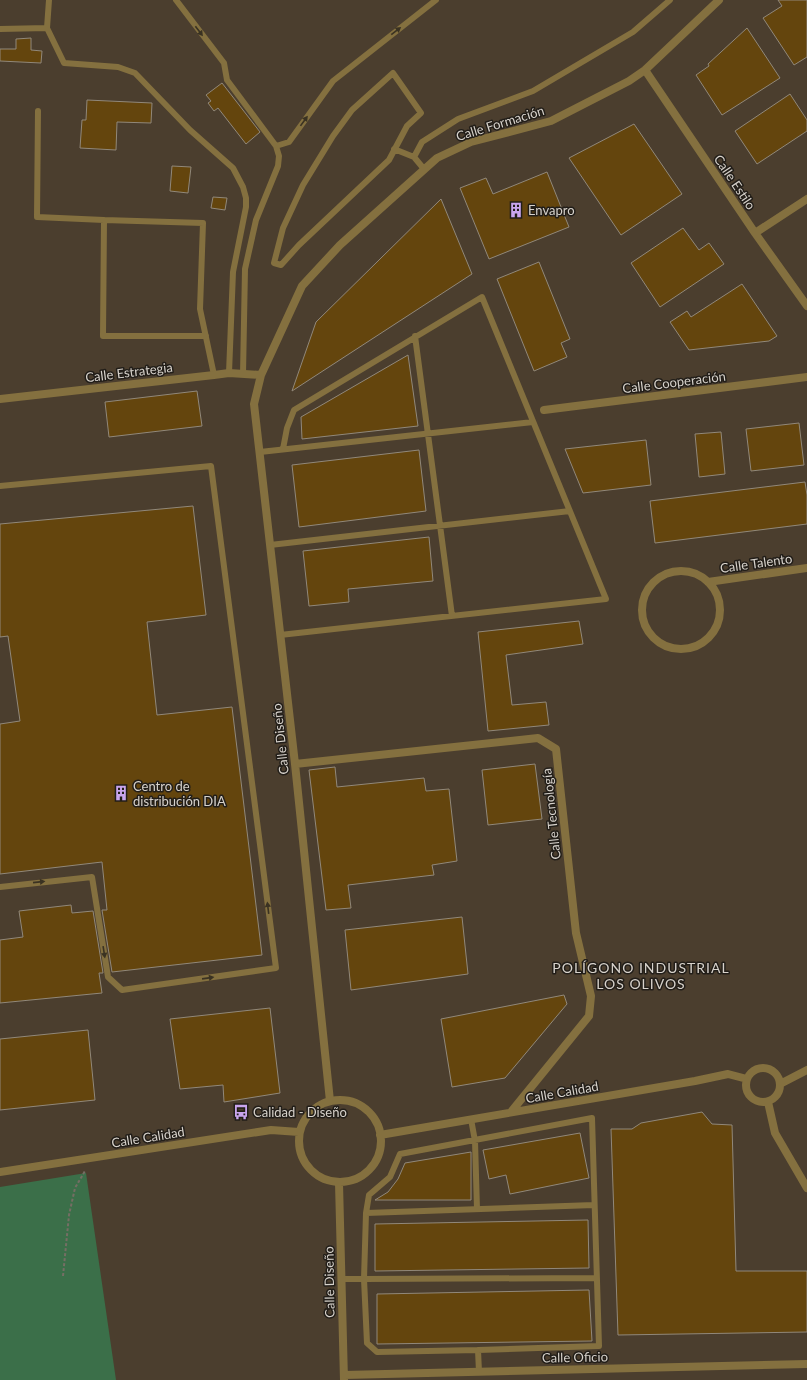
<svg xmlns="http://www.w3.org/2000/svg" width="807" height="1380" viewBox="0 0 807 1380" font-family="Lato,sans-serif">
<rect width="100%" height="100%" fill="#3f362b"/>
<path fill="#4b3e2e" d="M0,0H807V1380H0Z"/>
<path fill="#3b6f49" d="M86,1173L116,1380H0V1187Z"/>
<path fill="#64450d" stroke="#91887a" d="M778,0H807V57L794,65L763,18L782,6Z
M747,28L780,78L722,115L696,75L709,66L708,64Z
M31,38V50L42,51L41,63L0,61V49H16V39Z
M222,83L260,132L246,144L218,108L214,111L208,103L211,101L206,95Z
M790,94L807,120V131L757,164L735,131Z
M87,100L152,103L151,123L117,122L116,150L80,148L82,120H86Z
M634,124L682,194L621,235L569,158Z
M172,166L191,167L188,193L170,191Z
M547,172L569,227L489,259L460,188L486,178L493,194Z
M213,197L227,198L225,210L211,208Z
M441,199L472,274L292,391L316,322Z
M683,228L699,250L709,243L724,264L660,307L631,263Z
M539,262L570,339L561,343L567,357L534,371L497,279Z
M742,284L777,336L769,341L689,350L670,322L687,311L691,317Z
M408,355L418,426L302,439L301,417Z
M197,391L202,426L109,437L105,402Z
M799,423L804,465L751,471L746,429Z
M721,432L725,474L699,477L695,434Z
M646,440L651,485L583,493L565,449Z
M419,450L426,511L299,527L292,465Z
M805,482L807,495V524L655,543L650,501Z
M193,506L206,615L147,622L157,715L232,707L262,955L112,972L102,910H107L102,862L0,874V724L20,721L8,636L0,637V524Z
M429,537L433,581L348,589L349,602L309,606L303,551Z
M579,621L583,644L506,655L512,705L546,702L549,725L488,731L478,632Z
M535,764L542,819L488,825L482,770Z
M335,767L337,787L424,778L426,791L449,789L457,861L432,865L434,875L348,885L351,908L326,910L309,770Z
M71,905L72,913L93,911L103,973H99L102,993L0,1003V940L23,937L19,911Z
M462,917L468,974L351,990L345,930Z
M564,995L567,1004L505,1078L452,1087L441,1019Z
M270,1008L280,1093L224,1102L223,1085L180,1089L170,1019Z
M88,1030L95,1100L0,1110V1039Z
M702,1112L712,1124L732,1125L736,1271H807V1332L618,1335L611,1129H632L641,1123Z
M580,1133L589,1178L510,1194L506,1175L489,1179L483,1150Z
M471,1152V1200H375L388,1192L398,1179L405,1163Z
M588,1220L589,1268L375,1271V1224Z
M589,1290L592,1341L377,1344V1294Z"/>
<g fill="none" stroke-linecap="round" stroke-linejoin="round">
<path stroke="#756e64" stroke-width="2" stroke-dasharray="3 2" stroke-linecap="butt" d="M63,1276L69,1215L75,1188L85,1171"/>
<path stroke="#84703f" stroke-width="6" d="M49,0L47,28L64,63L118,67L135,73L190,130L233,168L243,187L246,198V207L233,272L229,373
M176,0L224,63L227,80L276,146L279,156L278,166L256,220L245,269L243,374
M0,29L47,28
M393,73L421,113L407,126L389,160L299,245L281,265L274,263L283,228L303,185L333,136L352,110Z
M38,111L37,217L104,220L103,336H206
M276,146L289,142L333,81L436,0
M394,149L414,157L424,169
M414,157L422,142L458,119L533,91L633,32L670,0
M104,220L203,223L200,309L214,375
M415,336L452,616
M260,452L533,422
M0,486L211,466L276,968L122,990L108,977L92,877L0,887
M270,545L570,511
M280,635L606,599L482,297L294,410L287,428L283,449
M471,1119L475,1141L477,1209
M366,1213L594,1205
M341,1279H364L367,1343L377,1352L478,1350L479,1372
M478,1350L599,1346L592,1118L400,1154L390,1177L369,1195L366,1213L364,1279L597,1278"/>
<path stroke="#84703f" stroke-width="8" d="M645,70L755,233L807,306
M755,233L807,199
M0,399L214,375L229,373L261,375
M544,410L807,377
M642 610a39 39 0 1 1 78 0a39 39 0 1 1-78 0Z
M708,582L807,568
M295,764L538,738L556,749L576,933L591,996L589,1016L511,1112
M746 1085a17 17 0 1 1 34 0a17 17 0 1 1-34 0Z
M780,1084L807,1070
M299 1141a41 41 0 1 1 82 0a41 41 0 1 1-82 0Z
M330,1101L295,764L254,404L261,375L302,286L340,245L437,158L471,142L551,121L629,81L645,70L719,0
M768,1102L775,1133L807,1188
M380,1135L695,1081L728,1074L747,1079
M0,1172L271,1130L299,1132
M339,1183L344,1380
M344,1375L807,1364"/>
</g>
<defs><path id="oneway-solid" d="M-6-.8H1V-3.2L6.5 0L1 3.2V.8H-6Z"/></defs>
<g fill="#3a3222">
<use href="#oneway-solid" transform="translate(199 31) rotate(53)"/>
<use href="#oneway-solid" transform="translate(396 31) rotate(-38)"/>
<use href="#oneway-solid" transform="translate(304 121) rotate(-54)"/>
<use href="#oneway-solid" transform="translate(39 882) rotate(-6)"/>
<use href="#oneway-solid" transform="translate(268 908) rotate(-97)"/>
<use href="#oneway-solid" transform="translate(104 952) rotate(81)"/>
<use href="#oneway-solid" transform="translate(208 978) rotate(-8)"/>
</g>
<defs>
<g id="building-bare" transform="scale(1.2)"><path d="M-4-6H4V6H1V3H-1V6H-4ZM-2.5-4.3h1.7v1.8h-1.7ZM.8-4.3h1.7v1.8H.8ZM-2.5-1h1.7V.8h-1.7ZM.8-1h1.7V.8H.8Z" fill="#c9a5ee" stroke="#221e19" stroke-width="2.5" paint-order="stroke"/></g>
<g id="bus-bare" transform="scale(1.2)"><path d="M-5-6H5V4H4V6H2V4H-2V6H-4V4H-5ZM-3.5-4V0h7V-4ZM-3.5 1.2v1.5H-2V1.2ZM2 1.2v1.5H3.5V1.2Z" fill="#c9a5ee" stroke="#221e19" stroke-width="2.5" paint-order="stroke"/></g>
</defs>
<g fill-rule="evenodd">
<use href="#building-bare" x="516" y="210"/>
<use href="#building-bare" x="121" y="793"/>
<use href="#bus-bare" x="241" y="1112"/>
</g>
<g text-anchor="middle" stroke-width="3" stroke-linejoin="round" paint-order="stroke">
<g font-size="13" fill="#d7d2cb" stroke="#221e19">
<text transform="translate(500 123) rotate(-17)" y="5">Calle Formación</text>
<text transform="translate(735 182) rotate(56)" y="5">Calle Estilo</text>
<text transform="translate(129 372) rotate(-7)" y="5">Calle Estrategia</text>
<text transform="translate(674 382) rotate(-7)" y="5">Calle Cooperación</text>
<text transform="translate(756 563) rotate(-8)" y="5">Calle Talento</text>
<text transform="translate(280 739) rotate(-96)" y="5">Calle Diseño</text>
<text transform="translate(551 814) rotate(-96)" y="5">Calle Tecnología</text>
<text transform="translate(562 1092) rotate(-10)" y="5">Calle Calidad</text>
<text transform="translate(148 1137) rotate(-9)" y="5">Calle Calidad</text>
<text transform="translate(329 1282) rotate(-91)" y="5">Calle Diseño</text>
<text transform="translate(575 1357) rotate(-1)" y="5">Calle Oficio</text>
</g>
<g font-size="13" fill="#d7d2cb" stroke="#221e19" text-anchor="start">
<text x="528" y="215">Envapro</text>
<text x="133" y="791">Centro de<tspan x="133" dy="15">distribución DIA</tspan></text>
<text x="253" y="1117">Calidad - Diseño</text>
</g>
<g font-size="14" letter-spacing="1" fill="#d7d2cb" stroke="#221e19">
<text x="641" y="973">POLÍGONO INDUSTRIAL<tspan x="641" dy="16">LOS OLIVOS</tspan></text>
</g>
</g>
</svg>
